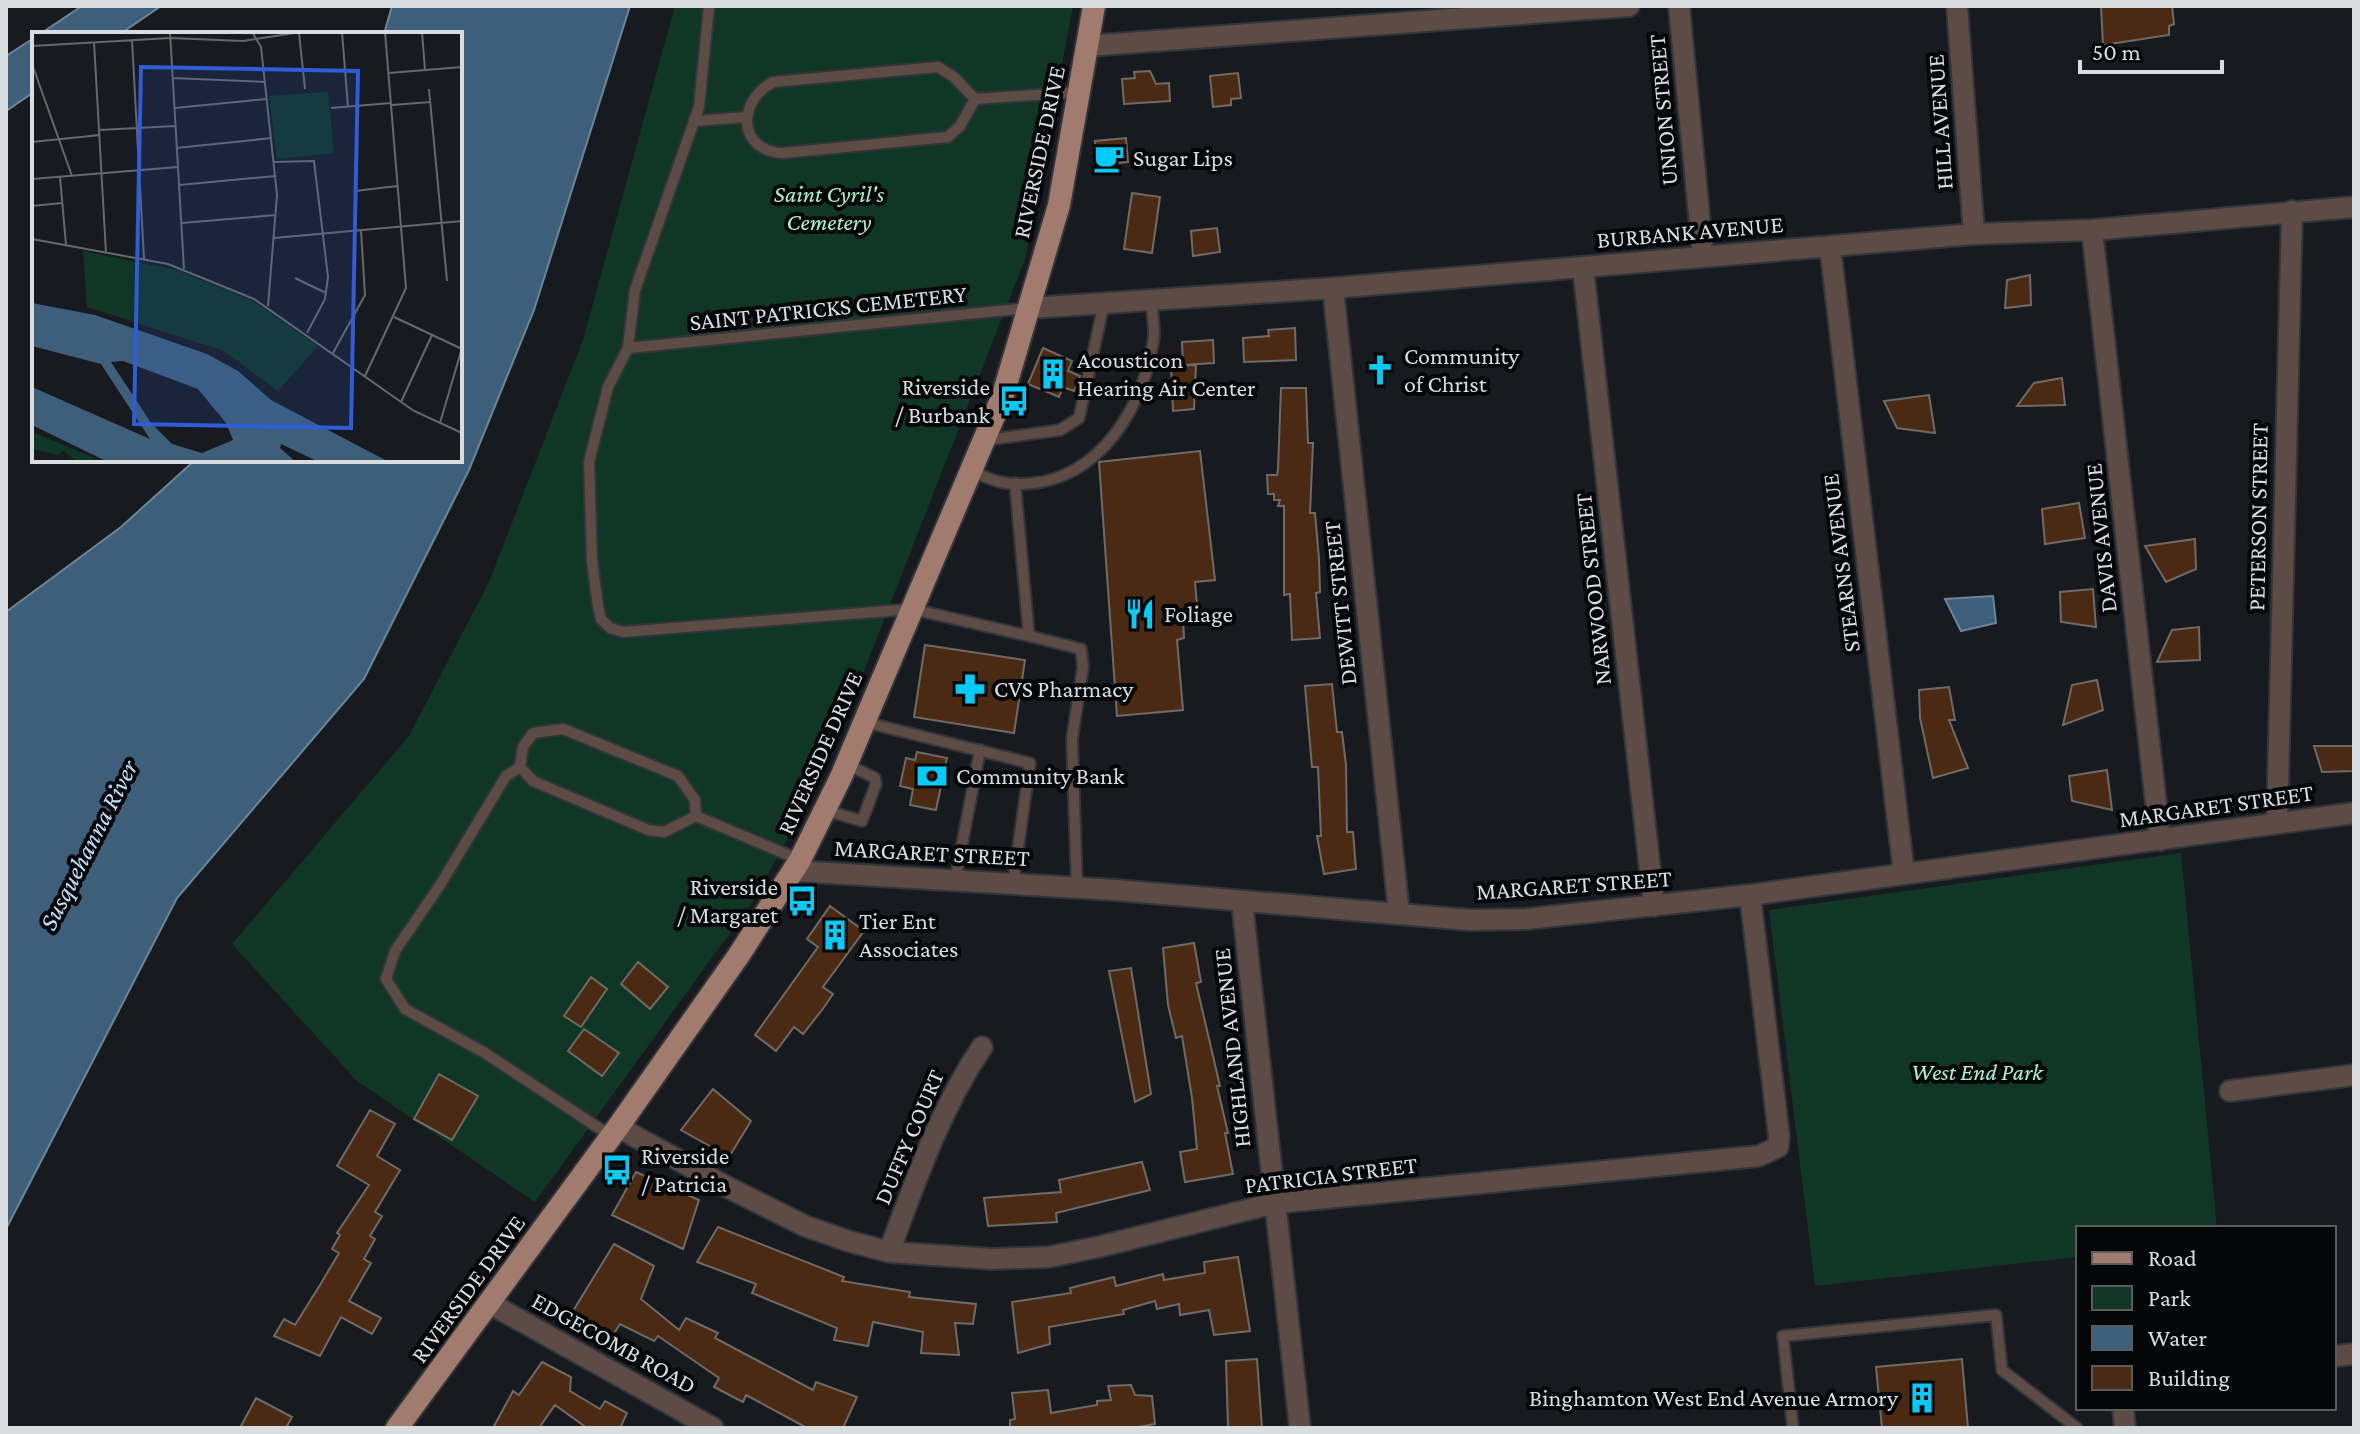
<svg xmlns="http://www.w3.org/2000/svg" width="2360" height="1434" viewBox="0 0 2360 1434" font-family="'Crimson Pro',serif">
<rect width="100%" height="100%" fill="#171b1f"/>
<path fill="#103625" d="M675,6H1073L1025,259L825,771L753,901L535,1202L357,1081L232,944L409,736L489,582L583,340Z
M2181,853L2217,1228H2078V1257L1815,1286L1769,910Z"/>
<path fill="#3e5f7a" stroke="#6d8599" stroke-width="2" d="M82,6H161L120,34H40Z
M392,6H630L534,310L469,470L364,679L177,898L6,1229V612L121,527L195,460H460V34H384Z
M34,38V92L6,111V56Z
M1993,596L1996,623L1961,631L1945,599Z"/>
<path fill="#4a2a13" stroke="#706a66" stroke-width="2" d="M2101,6H2172L2174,24L2169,26V35L2103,45Z
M1150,71L1156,84L1169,83L1170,101L1124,104L1122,79L1135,78L1134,72Z
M1238,73L1241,98L1231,99V105L1213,107L1210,76Z
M1126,138L1128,162L1097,165L1095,141Z
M1132,193L1160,197L1152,253L1124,249Z
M1217,228L1220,252L1193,256L1191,231Z
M2030,275L2031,305L2005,308L2007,280Z
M1295,328L1296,360L1244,362L1243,338L1269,336L1268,330Z
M1213,340L1214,363L1183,365L1182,342Z
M1043,348L1072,361L1068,371L1080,376L1074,391L1063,387L1059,397L1028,384Z
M1196,365L1194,409L1173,411L1171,366Z
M2062,378L2065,405L2017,406L2034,383Z
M1281,388H1306L1308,443H1313L1310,513H1315L1319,559L1320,592L1316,593L1320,638L1292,640L1290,594L1284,595V506H1278L1280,500H1274V494H1268L1267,475H1277L1278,470Z
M1929,395L1935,433L1897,428L1884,401Z
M1200,451L1215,580L1195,582L1198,616L1183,618L1184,638L1177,640L1183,710L1117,716L1099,462Z
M2079,503L2085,538L2045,544L2042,509Z
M2195,539L2196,569L2166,582L2145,546Z
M2093,589L2096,627L2061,622L2060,592Z
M2199,627L2200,660L2157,662L2172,630Z
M925,645L1025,660L1014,733L914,717Z
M2097,680L2103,710L2063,725L2072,685Z
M1332,684L1337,732H1342L1346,765L1347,832H1353L1356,869L1324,874L1317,836H1321L1318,767H1312L1305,686Z
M1949,687L1955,720H1949L1968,768L1933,778L1920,718L1919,690Z
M2314,746H2354V771L2322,772Z
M917,752L947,758L936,810L910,805L913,789L900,786L906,758L915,760Z
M2107,770L2112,810L2072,801L2069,776Z
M830,906L864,931L823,987L833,994L822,1010L803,1034L794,1027L776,1051L755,1035L818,947L807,939Z
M1194,943L1201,982L1196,983L1220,1086H1217L1228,1133H1225L1233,1174L1185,1182L1180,1152L1197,1149L1192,1098L1182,1036L1176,1038L1168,1005L1163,948Z
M638,962L668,987L650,1009L621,984Z
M1131,968L1151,1094L1135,1102L1109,971Z
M591,977L607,989L581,1027L564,1016Z
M584,1029L619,1053L602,1076L568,1051Z
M439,1074L478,1096L452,1140L414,1119Z
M713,1089L751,1121L729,1157L681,1130Z
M370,1110L395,1124L377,1156L400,1170L375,1212L382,1216L370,1236L375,1239L364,1259L371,1263L349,1301L381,1318L372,1334L341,1317L320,1356L274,1336L284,1319L295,1325L320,1285L339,1253L332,1249L340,1235L337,1233L369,1185L337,1166Z
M1142,1162L1150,1190L1056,1213L1057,1222L988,1226L984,1198L1061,1192L1059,1180Z
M636,1172L699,1200L683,1249L612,1215Z
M718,1227L844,1277L842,1281L910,1292L909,1297L976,1304L973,1324L955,1323L959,1355L921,1353L923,1332L873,1322L868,1346L834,1340L837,1328L752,1293L756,1284L697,1262Z
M614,1244L654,1266L641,1299L679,1330L686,1318L718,1333L715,1338L813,1390L816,1382L857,1397L843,1428H807L746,1395L743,1402L714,1387L719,1378L658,1336L654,1341L620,1324L610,1340L570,1316Z
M1238,1257L1250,1331L1214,1335L1209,1310L1180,1315L1179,1304L1157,1309L1155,1301L1123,1310L1124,1314L1049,1327L1050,1344L1018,1353L1012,1302L1071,1293L1070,1288L1114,1277L1116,1286L1163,1274L1164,1280L1205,1273L1204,1262Z
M1257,1359L1262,1428H1228L1226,1361Z
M1962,1359L1968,1428H1882L1876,1367Z
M542,1362L571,1377L570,1391L600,1409L605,1401L627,1413L620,1428H587L555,1405L539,1428H493L513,1391L519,1395Z
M1131,1385L1135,1395L1152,1396L1155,1424L1132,1428H1010V1420L1015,1419L1012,1393L1048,1390L1051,1413L1097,1405V1401L1111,1400L1108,1386Z
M256,1398L292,1417L286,1428H240Z"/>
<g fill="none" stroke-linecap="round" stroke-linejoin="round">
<g stroke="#32363a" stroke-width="14">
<path id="service" d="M709,6L699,107L635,290L628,348L608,387L589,462L592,561L598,606L601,619L610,628L623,632L912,609L1029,636L1015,483
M938,67L954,77L975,99L960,126L948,137L783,153C737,151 737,101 773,82Z
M975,99L1079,92
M695,121L746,117
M628,348L1028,308
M986,440L1060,430L1079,418L1104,303
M971,471C982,475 994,482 1006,483C1089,493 1141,417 1153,343C1156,330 1152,314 1151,300
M1029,636L1081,649L1083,667L1072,739L1077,888
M864,722L1030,763L1013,884
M520,767L506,776L440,885L395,951L386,979L405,1009L485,1053L611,1136
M825,810L862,821L876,784L875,778L846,764
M696,816L664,832L648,830L533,781L520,767L523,747L533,733L563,729L678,776L695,800L696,816L800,860
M955,881L980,750
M1793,1428L1783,1336L1996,1315L2002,1370L2077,1428"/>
</g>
<g stroke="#32363a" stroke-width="24">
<path id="minor" d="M1679,6L1703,256
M1957,6L1974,234
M1087,46L1629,6
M2092,230L2160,840
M1830,246L1904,874
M1583,267L1654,906
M1333,288L1399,913
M1031,308L1333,288L1974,234L2092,230L2354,207
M2277,823L2292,211
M795,871L1115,890L1470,920L1526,919L1750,895L2354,813
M1242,902L1300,1428
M2230,1091L2354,1075
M618,1127L731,1189L805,1226L848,1241L889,1252L992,1259L1049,1257L1098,1247L1275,1203L1759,1156L1778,1147L1779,1136L1750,895
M889,1252C916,1180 939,1111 982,1047
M489,1303L713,1428
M2334,1356L2354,1354
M2123,1408L2125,1428"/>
</g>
<g stroke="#32363a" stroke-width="26">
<path id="primary" d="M397,1428L618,1127L739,955L800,860L841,777L1003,395L1059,205L1094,6"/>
</g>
<use href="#service" stroke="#5d4b45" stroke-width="10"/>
<use href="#minor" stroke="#5d4b45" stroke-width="20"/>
<use href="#primary" stroke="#a07b6e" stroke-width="22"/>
</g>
<defs>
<g id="cafe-bare" transform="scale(2.4)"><path d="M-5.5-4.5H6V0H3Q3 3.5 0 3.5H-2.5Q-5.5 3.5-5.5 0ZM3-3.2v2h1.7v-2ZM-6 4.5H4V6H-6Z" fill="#00cbf9" stroke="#050607" stroke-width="2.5" paint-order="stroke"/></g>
<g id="church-bare" transform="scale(2.4)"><path d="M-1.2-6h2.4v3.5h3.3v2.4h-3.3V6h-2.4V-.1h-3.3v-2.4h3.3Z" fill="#00cbf9" stroke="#050607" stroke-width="2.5" paint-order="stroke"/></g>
<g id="building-bare" transform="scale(2.4)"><path d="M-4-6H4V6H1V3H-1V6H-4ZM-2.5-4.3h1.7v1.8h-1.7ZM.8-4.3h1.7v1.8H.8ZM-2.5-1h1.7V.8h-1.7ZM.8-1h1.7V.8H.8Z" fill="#00cbf9" stroke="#050607" stroke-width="2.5" paint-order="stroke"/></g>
<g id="bus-bare" transform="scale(2.4)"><path d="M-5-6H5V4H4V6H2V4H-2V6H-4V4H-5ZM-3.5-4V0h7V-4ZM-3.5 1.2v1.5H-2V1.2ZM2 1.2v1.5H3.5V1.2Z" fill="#00cbf9" stroke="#050607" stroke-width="2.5" paint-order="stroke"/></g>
<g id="restaurant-bare" transform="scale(2.4)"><path d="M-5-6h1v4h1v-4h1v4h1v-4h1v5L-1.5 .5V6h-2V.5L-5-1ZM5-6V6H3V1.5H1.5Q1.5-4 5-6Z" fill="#00cbf9" stroke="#050607" stroke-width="2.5" paint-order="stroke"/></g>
<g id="pharmacy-bare" transform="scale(2.4)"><path d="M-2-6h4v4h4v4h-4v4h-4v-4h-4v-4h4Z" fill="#00cbf9" stroke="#050607" stroke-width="2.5" paint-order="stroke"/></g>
<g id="bank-bare" transform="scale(2.4)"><path d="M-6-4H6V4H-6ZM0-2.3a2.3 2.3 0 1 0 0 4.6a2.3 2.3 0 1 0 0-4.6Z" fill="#00cbf9" stroke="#050607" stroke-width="2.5" paint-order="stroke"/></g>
</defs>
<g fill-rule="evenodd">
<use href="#cafe-bare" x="1109" y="158"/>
<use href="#church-bare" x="1380" y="370"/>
<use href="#building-bare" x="1053" y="374"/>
<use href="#bus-bare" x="1014" y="401"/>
<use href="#restaurant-bare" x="1140" y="614"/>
<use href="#pharmacy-bare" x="970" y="689"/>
<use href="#bank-bare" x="932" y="776"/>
<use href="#bus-bare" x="802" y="901"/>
<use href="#building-bare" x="835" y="935"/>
<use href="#bus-bare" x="617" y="1170"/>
<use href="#building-bare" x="1922" y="1398"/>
</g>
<g text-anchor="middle" stroke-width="8" stroke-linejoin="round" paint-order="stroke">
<g font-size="24" fill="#dadde0" stroke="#050607">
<text transform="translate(1663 110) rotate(-95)" y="8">UNION STREET</text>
<text transform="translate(1940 122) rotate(-94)" y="8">HILL AVENUE</text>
<text transform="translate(1039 152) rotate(-78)" y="8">RIVERSIDE DRIVE</text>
<text transform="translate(1690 232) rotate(-5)" y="8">BURBANK AVENUE</text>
<text transform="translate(828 308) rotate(-6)" y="8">SAINT PATRICKS CEMETERY</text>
<text transform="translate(2258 517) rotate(-89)" y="8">PETERSON STREET</text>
<text transform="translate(2101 538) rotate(-96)" y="8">DAVIS AVENUE</text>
<text transform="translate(1841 563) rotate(-97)" y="8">STEARNS AVENUE</text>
<text transform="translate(1593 589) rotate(-96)" y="8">NARWOOD STREET</text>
<text transform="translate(1340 603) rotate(-96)" y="8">DEWITT STREET</text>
<text transform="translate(820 753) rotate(-66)" y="8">RIVERSIDE DRIVE</text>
<text transform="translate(2216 806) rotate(-8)" y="8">MARGARET STREET</text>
<text transform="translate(932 853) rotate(3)" y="8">MARGARET STREET</text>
<text transform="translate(1574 885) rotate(-4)" y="8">MARGARET STREET</text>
<text transform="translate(1232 1048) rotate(-96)" y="8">HIGHLAND AVENUE</text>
<text transform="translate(909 1137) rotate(-67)" y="8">DUFFY COURT</text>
<text transform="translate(1331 1175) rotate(-7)" y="8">PATRICIA STREET</text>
<text transform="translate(468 1289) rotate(-54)" y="8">RIVERSIDE DRIVE</text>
<text transform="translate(614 1343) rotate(29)" y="8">EDGECOMB ROAD</text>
</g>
<g font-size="24" fill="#dadde0" stroke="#050607" text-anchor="start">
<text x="1133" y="166">Sugar Lips</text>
<text x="1404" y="364">Community<tspan x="1404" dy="28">of Christ</tspan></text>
<text x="1077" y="368">Acousticon<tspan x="1077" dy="28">Hearing Air Center</tspan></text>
<text x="990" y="395" text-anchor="end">Riverside<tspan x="990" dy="28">/ Burbank</tspan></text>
<text x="1164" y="622">Foliage</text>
<text x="994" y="697">CVS Pharmacy</text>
<text x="956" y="784">Community Bank</text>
<text x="778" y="895" text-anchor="end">Riverside<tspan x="778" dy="28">/ Margaret</tspan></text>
<text x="859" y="929">Tier Ent<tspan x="859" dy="28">Associates</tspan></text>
<text x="641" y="1164">Riverside<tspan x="641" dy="28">/ Patricia</tspan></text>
<text x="1898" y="1406" text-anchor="end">Binghamton West End Avenue Armory</text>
</g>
<g font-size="24" font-style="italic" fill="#abf3cd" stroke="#050607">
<text x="829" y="202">Saint Cyril's<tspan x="829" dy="28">Cemetery</tspan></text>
<text x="1977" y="1080">West End Park</text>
</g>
<g font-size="26" font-style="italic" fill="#bfe1fe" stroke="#050607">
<text transform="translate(88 845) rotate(-63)" y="9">Susquehanna River</text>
</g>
</g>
<g transform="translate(32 32)">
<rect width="430" height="430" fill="#171b1f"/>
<path d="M296,60L302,121L245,127L237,64ZM51,219L144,238L221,269L286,314L246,359L192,319L55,275ZM0,400L65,427L70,430H45L31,418L26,423L0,417Z" fill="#103625"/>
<path d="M0,271L63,283L175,322L206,339L239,368L357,430H287L249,412L248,416L264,430L74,429L0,393V355L118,407L69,332L0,314ZM91,329L166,357L194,391L201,408L170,421L140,412L119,391L79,330Z" fill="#3e5f7a" fill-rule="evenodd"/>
<path fill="none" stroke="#65696c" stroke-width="2" d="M138,0L152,237M220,0L229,15L245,163L236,274M310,0L316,75M390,0L393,38M267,1L273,57M100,8L112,227M62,10L74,221M0,14L138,6L211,9L269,0M0,32L40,144M357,41L430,35M140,46L233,50M397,57L415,249M360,73L399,70M143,76L235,67M299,76L359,71M67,98L143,94M0,110L68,103M144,116L240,106M242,130L282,129L296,245L293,267L275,301M28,145L34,213M0,147L146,135M147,153L244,144M323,159L365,154M0,174L30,171M150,191L244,183M242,206L430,189M0,207L136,232L222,267L382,379L430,401M263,246L294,261M362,285L430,317M301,321L333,263L329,198M333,344L374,256L353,0M369,370L400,303M408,391L430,316"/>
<path fill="#305cd9" fill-opacity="0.15" stroke="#305cd9" stroke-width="4" d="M109,35L326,39L319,396L102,392Z"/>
<rect width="430" height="430" fill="none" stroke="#dadde0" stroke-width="4"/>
</g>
<rect width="2360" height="1434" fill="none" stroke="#dadde0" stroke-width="16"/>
<rect x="2076" y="1226" width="260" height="184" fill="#050607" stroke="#5a5c5e" stroke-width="2"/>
<rect x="2092" y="1252" width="40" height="12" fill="#a07b6e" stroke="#5a5c5e" stroke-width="2"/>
<text x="2148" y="1266" font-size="24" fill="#dadde0">Road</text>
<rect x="2092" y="1286" width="40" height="24" fill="#103625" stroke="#5a5c5e" stroke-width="2"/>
<text x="2148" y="1306" font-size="24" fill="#dadde0">Park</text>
<rect x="2092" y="1326" width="40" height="24" fill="#3e5f7a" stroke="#5a5c5e" stroke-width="2"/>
<text x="2148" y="1346" font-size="24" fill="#dadde0">Water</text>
<rect x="2092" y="1366" width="40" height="24" fill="#4a2a13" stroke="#5a5c5e" stroke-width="2"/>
<text x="2148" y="1386" font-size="24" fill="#dadde0">Building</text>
<path d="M2080 60v12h142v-12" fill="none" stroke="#dadde0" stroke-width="4"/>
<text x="2092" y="60" font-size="24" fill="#dadde0" stroke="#050607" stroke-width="6" paint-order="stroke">50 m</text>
</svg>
